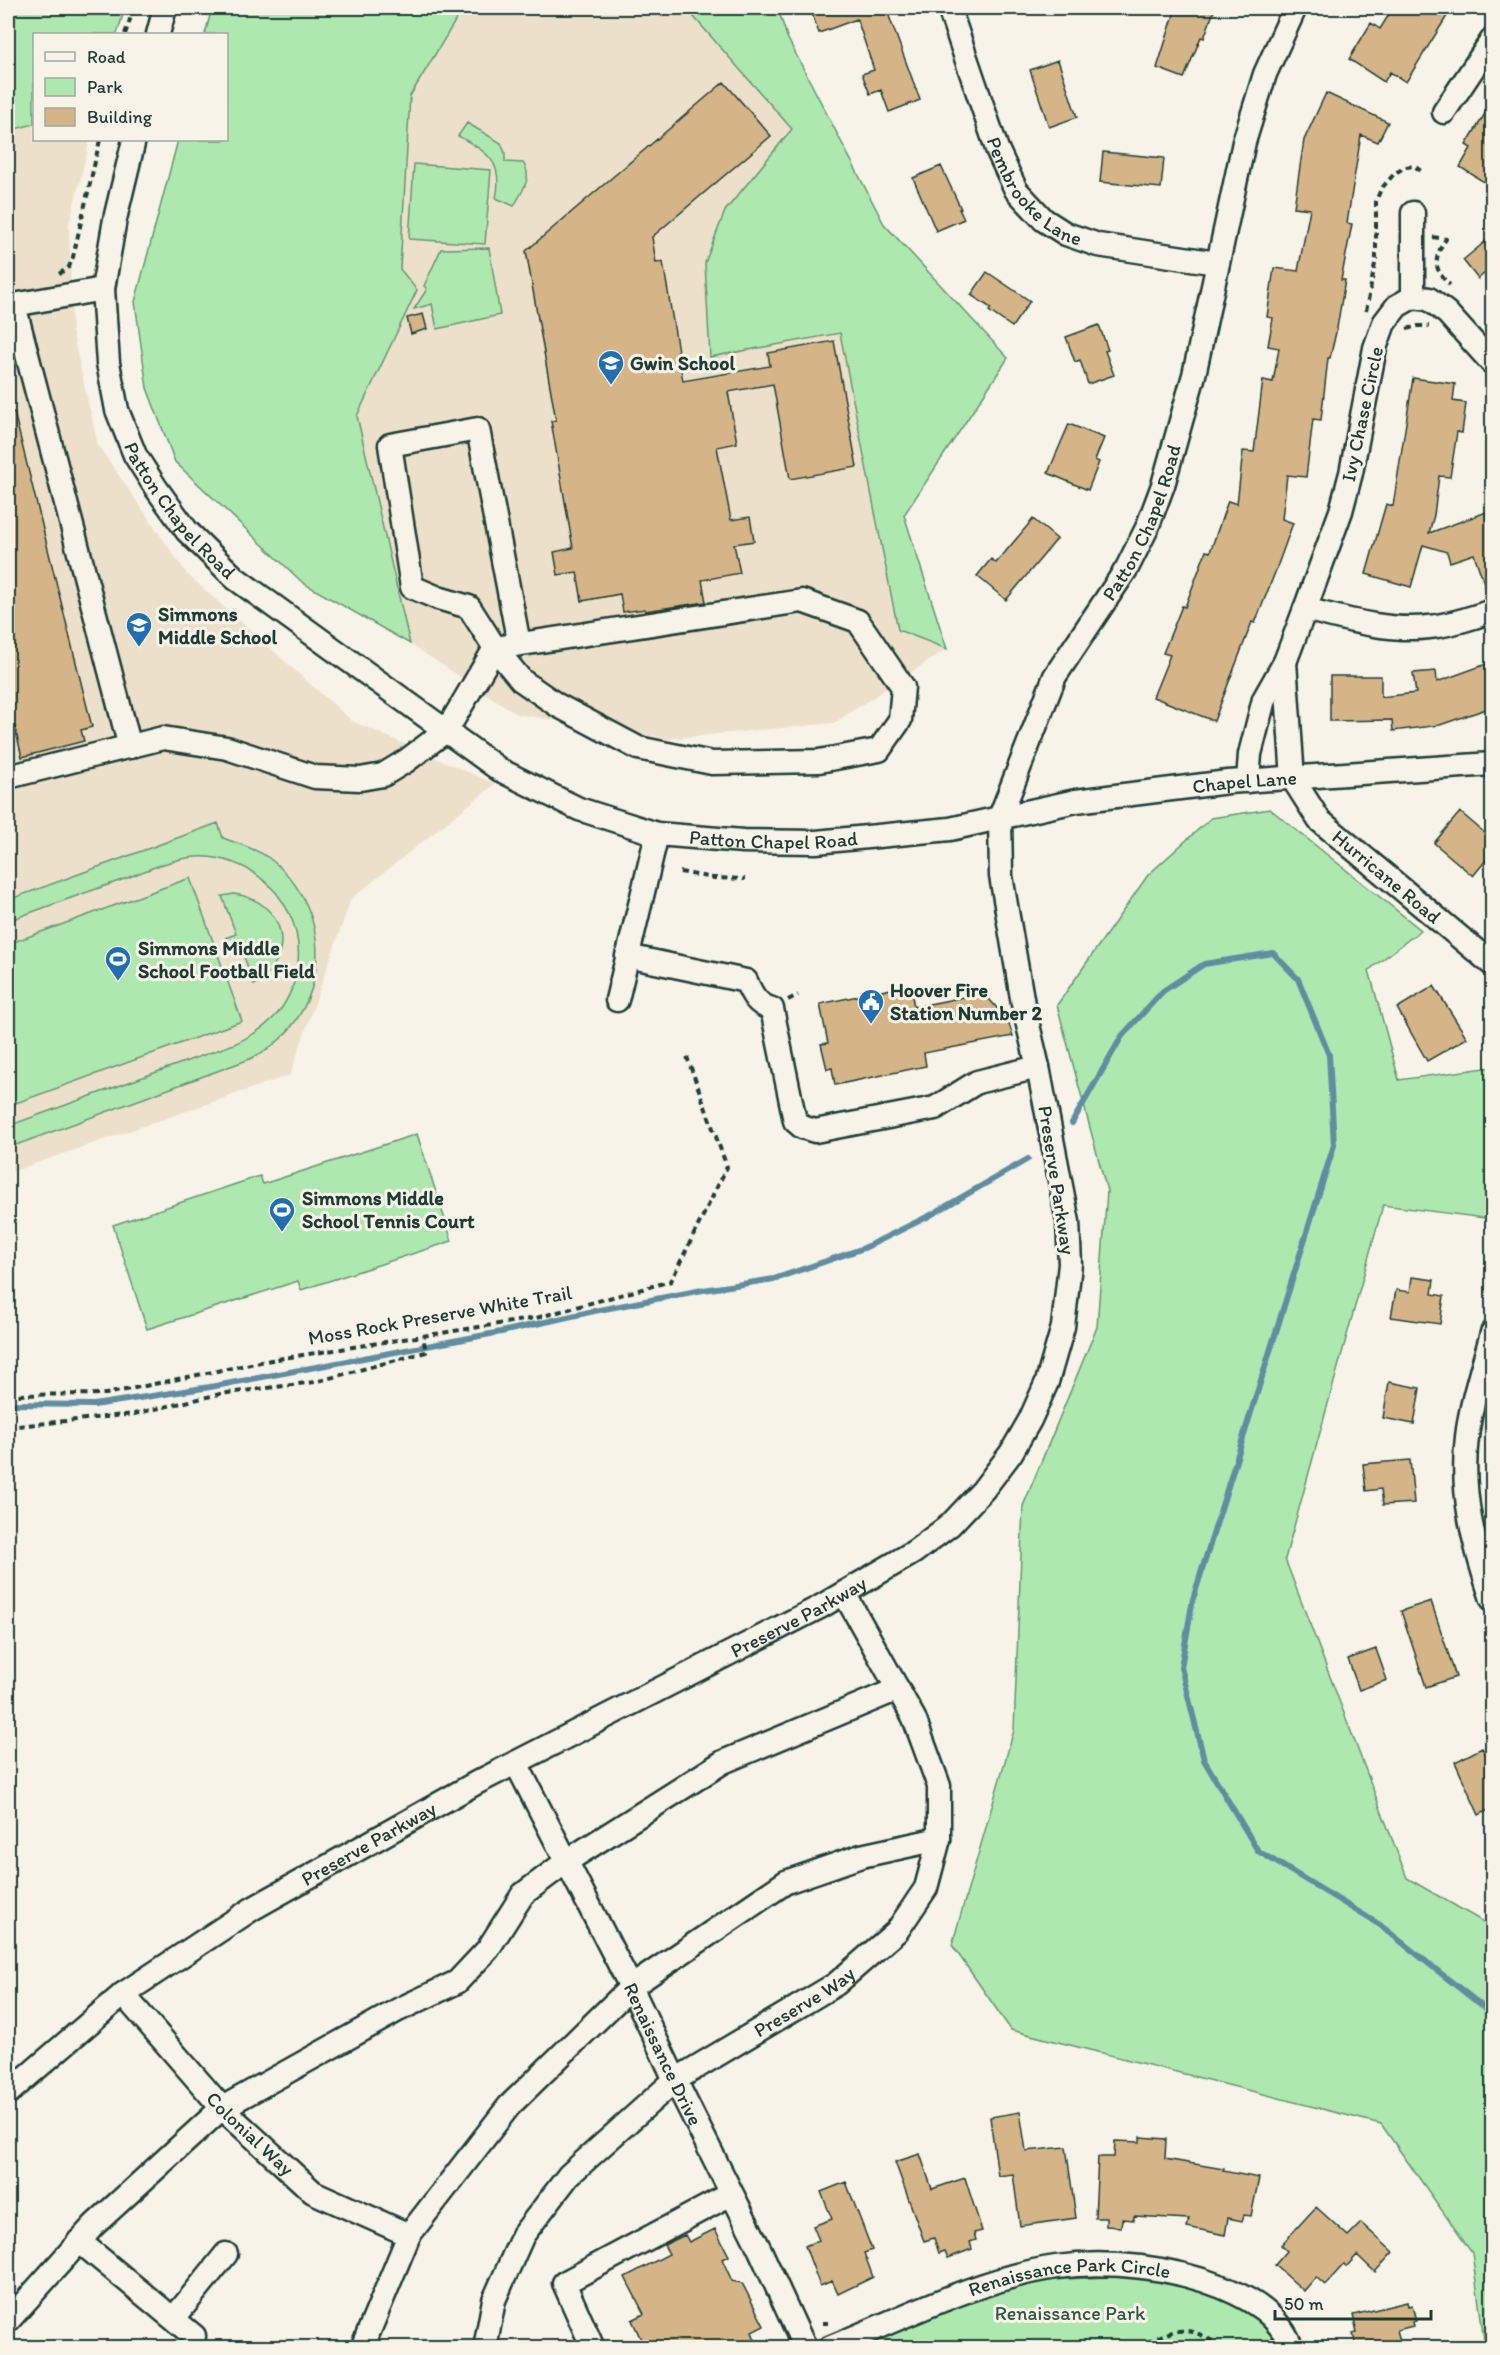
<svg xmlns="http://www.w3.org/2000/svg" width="1500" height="2355" viewBox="0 0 1500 2355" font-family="Itim,sans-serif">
<rect width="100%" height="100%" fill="#f7f3e8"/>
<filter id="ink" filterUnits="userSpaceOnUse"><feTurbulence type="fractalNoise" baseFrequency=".0167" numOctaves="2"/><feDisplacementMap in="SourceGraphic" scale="12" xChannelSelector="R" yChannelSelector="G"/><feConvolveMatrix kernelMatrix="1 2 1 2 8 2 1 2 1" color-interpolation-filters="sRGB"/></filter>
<g filter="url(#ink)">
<path fill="#ede0cb" d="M463,8H686L792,129L725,211L710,356L840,333L898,630L947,649L834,723L667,739L517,714L410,644L357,416L417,291L400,269L410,96Z
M34,124V140H90L69,225L72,331L98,445L187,574L352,721L495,784L351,899L290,1075L8,1173V131Z"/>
<path fill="#ade9af" stroke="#669372" stroke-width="1.5" d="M8,8H125L117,34H34V124L8,131Z
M212,8H463L410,96L400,269L417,290L357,416L410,644L303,583L175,462L147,388L135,302L178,140H226V34H205Z
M686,8H778L787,37L884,224L1008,358L904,515L947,649L898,630L840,333L710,357L705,263L725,211L792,129Z
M467,123L501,143L505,153V162L523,163C534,177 521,193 514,206L496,198C504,161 487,152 458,136Z
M414,164L491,170L485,244L409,239Z
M489,248L500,315L437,329L432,304L414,309L427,289L424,286L441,249Z
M1270,809L1421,930L1369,970L1399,1080L1492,1067V1219L1383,1205L1285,1559L1407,1878L1492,1927V2347H1485L1472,2253L1381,2124L1011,2030L952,1945L1014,1730L1023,1506L1097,1327L1107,1191L1057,1005L1148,875L1211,818Z
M218,823L223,838C239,844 255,848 269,858C325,900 333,980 287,1032C277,1044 264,1052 250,1059L8,1148V1126L234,1044C250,1037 266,1027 278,1013C326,949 284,864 207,857C177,855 146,871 119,881C82,894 45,907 8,921V900Z
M190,878L242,1021L8,1106V944Z
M234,894C286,901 298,957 254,985L241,948L230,952L225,938L236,934L222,896Z
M417,1134L452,1241L301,1290L298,1281L147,1329L113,1225L260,1176L263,1184Z
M1111,2277C1154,2278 1220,2287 1255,2315C1266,2324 1273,2335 1281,2348H859C916,2325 973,2297 1033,2284C1058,2278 1085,2278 1111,2277Z"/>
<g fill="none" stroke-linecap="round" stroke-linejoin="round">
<path stroke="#608da1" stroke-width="6" d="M1072,1123L1122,1036L1163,991L1204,964L1273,953L1298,979L1329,1055L1334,1145L1193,1599L1181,1667L1204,1760L1258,1851L1380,1925L1492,2014
M8,1404L94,1405L210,1387L501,1332L594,1311L697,1291L774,1279L864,1248L929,1216L1028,1159"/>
</g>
<path fill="#d5b588" stroke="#1f3d34" stroke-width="1.5" d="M810,8H886L920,100L889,112L881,90L870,94L862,74L874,70L857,19L819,33Z
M1176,8H1215L1204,38L1201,37L1184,78L1157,68Z
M1393,8H1452L1406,82L1390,72L1384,82L1349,59L1371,23L1380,29Z
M1058,60L1077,117L1049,127L1030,70Z
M724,82L771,136L652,237L656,263L663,262L683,381L770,366L768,353L834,341L857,467L790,479L773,384L728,392L737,443L717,447L731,520L750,517L754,541L734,544L740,573L702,580L706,602L645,611V609L623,612L620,594L582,601L577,572L558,575L554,552L573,548L551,421L556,420L526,251Z
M1326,93L1388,122L1378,142L1361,135L1347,223L1352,224L1341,280H1345L1337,328L1330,358H1328L1321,420L1313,419L1306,477L1287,475L1282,519L1293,523L1276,570L1255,623L1252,622L1214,721L1153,697L1170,655L1163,653L1182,606L1185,607L1206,551L1210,552L1228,501L1237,504L1243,451L1254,452L1263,380L1273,382L1279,348L1268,346L1273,318L1267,317L1274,268L1298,271L1310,209L1294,207L1304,140Z
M1492,102V187L1460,167L1471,148L1466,145Z
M1103,152L1164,158L1161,188L1100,182Z
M941,166L961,209H959L964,219L936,231L913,178Z
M1492,236V267L1478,279L1463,260Z
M987,272L1030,301L1012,327L989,311L991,308L971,295Z
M423,314L427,329L411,334L407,318Z
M1099,325L1108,350L1105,351L1114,375L1088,384L1080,360L1075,362L1066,337Z
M1413,378L1455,384L1453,401L1466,403L1462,433L1457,432L1450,477L1439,476L1434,515L1429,533L1492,510V598H1489L1474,554L1450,562L1447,552L1423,545L1411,587L1366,574L1386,504L1393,506Z
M8,412H14L92,727L81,730L84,741L22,757L8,699Z
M1069,424L1104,438L1095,460L1099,462L1088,490L1048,473Z
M1033,519L1057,539L1006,600L977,576L991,559L996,563Z
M1492,662V707L1440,725L1393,731L1392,720L1330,721V676H1381V697L1416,693L1413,673L1436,671L1437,682Z
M1460,812L1492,839V853L1473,876L1434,843Z
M910,985L914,1007L984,993L1008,1021L1013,1036L924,1053L926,1066L835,1085L832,1068L827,1069L821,1044L828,1043L820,1004Z
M1434,986L1467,1038L1427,1061L1397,1008Z
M1412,1277L1434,1280L1432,1294L1444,1296L1440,1324L1391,1317L1396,1290L1410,1292Z
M1389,1382L1420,1388L1414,1424L1383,1418Z
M1410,1460L1414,1503L1383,1505L1381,1489L1366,1491L1363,1464Z
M1431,1601L1456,1677L1426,1687L1401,1611Z
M1376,1649L1387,1680L1359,1690L1348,1659Z
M1482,1748L1492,1765V1808L1479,1815L1455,1762Z
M1020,2112L1026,2151L1066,2147L1076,2218L1020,2226L1013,2174L998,2176L990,2117Z
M1140,2137L1166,2139L1165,2159L1224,2169L1223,2171L1259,2178L1251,2216L1244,2215L1242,2221L1228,2218L1225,2235L1187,2227L1189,2219L1134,2216V2220L1122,2219L1121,2227L1106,2226V2218H1095L1098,2157H1114L1115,2141L1140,2142Z
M920,2154L932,2189L965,2178L982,2231L974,2233L976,2240L970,2242L972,2249L948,2258L945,2251L939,2253L934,2238L924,2241L895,2162Z
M846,2182L872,2250L864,2253L873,2277L838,2294L832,2281L820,2286L805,2246L819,2240L813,2226L832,2219L821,2192Z
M1316,2207L1348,2236L1361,2223L1393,2252L1375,2272L1357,2255L1346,2267L1344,2264L1325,2285L1316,2277L1304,2291L1275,2265L1287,2251L1281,2245Z
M715,2229L729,2256L722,2259L732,2281L742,2283L764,2326L752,2332L756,2342L744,2348H645L632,2320L644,2314L625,2277L669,2254L664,2245L685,2235L689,2242Z
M1407,2302L1408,2306L1412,2305L1416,2321L1412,2322L1413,2326L1397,2330L1402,2348H1356L1353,2333L1357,2332L1353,2315Z"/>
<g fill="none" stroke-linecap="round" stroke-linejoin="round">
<g stroke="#1f3d34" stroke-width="27">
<g id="minor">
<path id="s1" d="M949,8L997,149L1016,190L1044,220L1066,234L1098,245L1217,263"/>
<path d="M158,34L165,8"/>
<path d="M1444,112L1492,40"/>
<path id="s2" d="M134,140L115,219L103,289L108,363L117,410L135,455L156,488L187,531L235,578L500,770L579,809L657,834L743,841L816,842L950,829L1076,801L1228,782L1492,764"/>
<path d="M1413,213V297"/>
<path d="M14,305L130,747"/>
<path d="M8,306L103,289"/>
<path d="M1492,363L1447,313L1429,299L1413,297L1397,306L1384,323L1375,348L1351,473L1341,511L1305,609C1345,619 1388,632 1429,627C1451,625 1472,618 1492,611"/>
<path d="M495,648L802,601L858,621L903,687L900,720L879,750L819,761L712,763L638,748L557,705L521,680L495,648L469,607L438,598L412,587L390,445L478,429L519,644"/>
<path id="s3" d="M1285,662L1293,779L1319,820L1492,964"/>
<path d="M8,777L163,738L227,748L315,777L360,779L383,775L406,761L447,730L495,648"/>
<path d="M1248,781L1250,754L1264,699L1285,662L1305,609"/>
<path d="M627,956L746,981C752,995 757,1005 772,1009L795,1121L802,1127L815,1131L935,1108L977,1082L1038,1067"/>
<path d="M617,1000L657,834"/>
<path d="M1492,1333C1483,1367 1471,1401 1467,1437C1460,1493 1474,1546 1492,1599"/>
<path id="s4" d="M516,1763L631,1987L675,2080L760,2250L805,2348"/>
<path id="s5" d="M123,1994L222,2108L313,2192L409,2235"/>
<path id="s6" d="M8,2093L123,1994L252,1909L476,1783L820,1607L914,1552L950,1525L983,1490L1011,1453L1030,1420L1047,1382L1063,1327L1070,1264L1068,1222L1038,1067L1023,1004L1001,876L1000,817L1055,676L1127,568L1147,528L1163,485L1194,375L1244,142L1265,74L1295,8"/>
<path d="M79,2241L194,2336L193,2348"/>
<path d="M174,2318L226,2254"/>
<path d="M8,2321L94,2225L222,2108L398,2010L457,1982L488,1949L523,1894L567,1861L723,1762L898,1689"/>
<path d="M362,2348L409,2235L509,2106L631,1987L786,1882L861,1856L939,1839"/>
<path id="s7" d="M485,2348L494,2300L523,2235L569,2175L675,2080L836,1984L897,1931L926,1888L939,1839V1786L914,1718L844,1593"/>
<path d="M593,2348L564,2283L731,2194"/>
<path id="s8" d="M829,2348C900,2319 981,2278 1056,2267C1110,2260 1172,2267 1222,2287C1253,2300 1279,2315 1292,2348"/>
</g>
</g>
<path stroke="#1f3d34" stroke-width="4" stroke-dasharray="6 4.5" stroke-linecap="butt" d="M125,34L134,8
M1433,237L1446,239C1433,258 1433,270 1450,285
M59,274L69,267L73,257L100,140
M1366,311L1376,259V201L1381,189L1394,174L1405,167L1414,166L1421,171
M1407,329L1418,326H1429
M680,872L713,878L745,879
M788,1000L798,995
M8,1395L106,1394L265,1361L536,1318L671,1281L727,1167L687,1057
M8,1427L134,1414L220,1394L315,1382L426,1352L423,1337
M822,2323H831
M1149,2342L1152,2348
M924,2348H940
M1139,2348C1174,2327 1187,2323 1223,2348"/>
<use href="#minor" stroke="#f7f3e8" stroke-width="22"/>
</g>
</g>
<defs>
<g id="school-pin" transform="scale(1.35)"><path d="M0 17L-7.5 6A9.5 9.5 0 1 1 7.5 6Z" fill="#1f6fb2" stroke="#f7f3e8"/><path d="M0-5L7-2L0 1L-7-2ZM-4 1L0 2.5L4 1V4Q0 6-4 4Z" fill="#fff"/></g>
<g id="stadium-pin" transform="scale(1.35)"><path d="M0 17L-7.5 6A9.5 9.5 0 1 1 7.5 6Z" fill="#1f6fb2" stroke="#f7f3e8"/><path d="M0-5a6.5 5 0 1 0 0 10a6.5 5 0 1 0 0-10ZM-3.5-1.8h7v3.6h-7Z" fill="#fff"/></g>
<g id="civic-pin" transform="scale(1.35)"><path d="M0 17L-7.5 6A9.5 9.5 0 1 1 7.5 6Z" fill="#1f6fb2" stroke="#f7f3e8"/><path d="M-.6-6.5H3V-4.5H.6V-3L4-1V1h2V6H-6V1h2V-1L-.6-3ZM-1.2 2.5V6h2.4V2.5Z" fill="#fff"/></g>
</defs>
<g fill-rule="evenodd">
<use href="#school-pin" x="611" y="363"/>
<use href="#school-pin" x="139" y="625"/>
<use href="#stadium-pin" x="118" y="959"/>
<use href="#civic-pin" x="871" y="1002"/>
<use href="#stadium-pin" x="282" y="1210"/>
</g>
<g text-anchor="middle" stroke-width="6" stroke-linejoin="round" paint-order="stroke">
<g font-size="20" fill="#1f3d34" stroke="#f7f3e8">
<text dy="7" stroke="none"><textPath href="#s1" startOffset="207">Pembrooke Lane</textPath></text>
<text transform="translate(1362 414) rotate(-78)" y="7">Ivy Chase Circle</text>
<text dy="7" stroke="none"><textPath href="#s2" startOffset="394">Patton Chapel Road</textPath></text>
<text dy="7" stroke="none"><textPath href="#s6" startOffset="2181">Patton Chapel Road</textPath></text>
<text dy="7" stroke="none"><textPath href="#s2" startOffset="1572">Chapel Lane</textPath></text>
<text dy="7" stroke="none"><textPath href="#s2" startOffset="1096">Patton Chapel Road</textPath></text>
<text dy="7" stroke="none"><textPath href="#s3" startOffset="254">Hurricane Road</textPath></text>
<text transform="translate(1057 1180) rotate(81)" y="7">Preserve Parkway</text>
<text transform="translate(440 1315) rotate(-10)" y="7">Moss Rock Preserve White Trail</text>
<text dy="7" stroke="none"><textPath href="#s6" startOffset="926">Preserve Parkway</textPath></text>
<text dy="7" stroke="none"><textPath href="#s6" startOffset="440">Preserve Parkway</textPath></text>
<text dy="7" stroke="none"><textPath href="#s7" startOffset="489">Preserve Way</textPath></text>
<text dy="7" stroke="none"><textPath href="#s4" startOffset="326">Renaissance Drive</textPath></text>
<text dy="7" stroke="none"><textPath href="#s5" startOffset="189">Colonial Way</textPath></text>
<text dy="7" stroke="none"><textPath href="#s8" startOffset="254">Renaissance Park Circle</textPath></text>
</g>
<g font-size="20" font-weight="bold" fill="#1f3d34" stroke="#f7f3e8" text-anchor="start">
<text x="630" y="370">Gwin School</text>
<text x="158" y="621">Simmons<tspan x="158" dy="23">Middle School</tspan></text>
<text x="138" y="955">Simmons Middle<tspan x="138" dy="23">School Football Field</tspan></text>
<text x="890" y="997">Hoover Fire<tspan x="890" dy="23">Station Number 2</tspan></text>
<text x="302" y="1205">Simmons Middle<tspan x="302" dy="23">School Tennis Court</tspan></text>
</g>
<g font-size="20" fill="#345746" stroke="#f7f3e8">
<text x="1070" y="2320">Renaissance Park</text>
</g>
</g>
<rect width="1500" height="2355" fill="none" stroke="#f7f3e8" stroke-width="30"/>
<rect x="15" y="15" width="1470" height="2325" fill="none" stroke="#1f3d34" stroke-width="2" filter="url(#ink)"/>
<rect x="33" y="33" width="195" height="108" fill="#f7f3e8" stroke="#a1aaa0" stroke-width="1.5"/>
<rect x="45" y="52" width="30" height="9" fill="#f7f3e8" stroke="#a1aaa0" stroke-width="1.5"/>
<text x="87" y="63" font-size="18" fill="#1f3d34">Road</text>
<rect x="45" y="78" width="30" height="18" fill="#ade9af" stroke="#a1aaa0" stroke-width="1.5"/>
<text x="87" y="93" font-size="18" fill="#1f3d34">Park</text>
<rect x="45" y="108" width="30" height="18" fill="#d5b588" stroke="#a1aaa0" stroke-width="1.5"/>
<text x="87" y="123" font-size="18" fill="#1f3d34">Building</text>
<path d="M1275 2310v9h156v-9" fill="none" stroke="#1f3d34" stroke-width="3"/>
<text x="1284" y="2310" font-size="18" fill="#1f3d34" stroke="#f7f3e8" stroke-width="4.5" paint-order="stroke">50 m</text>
</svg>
